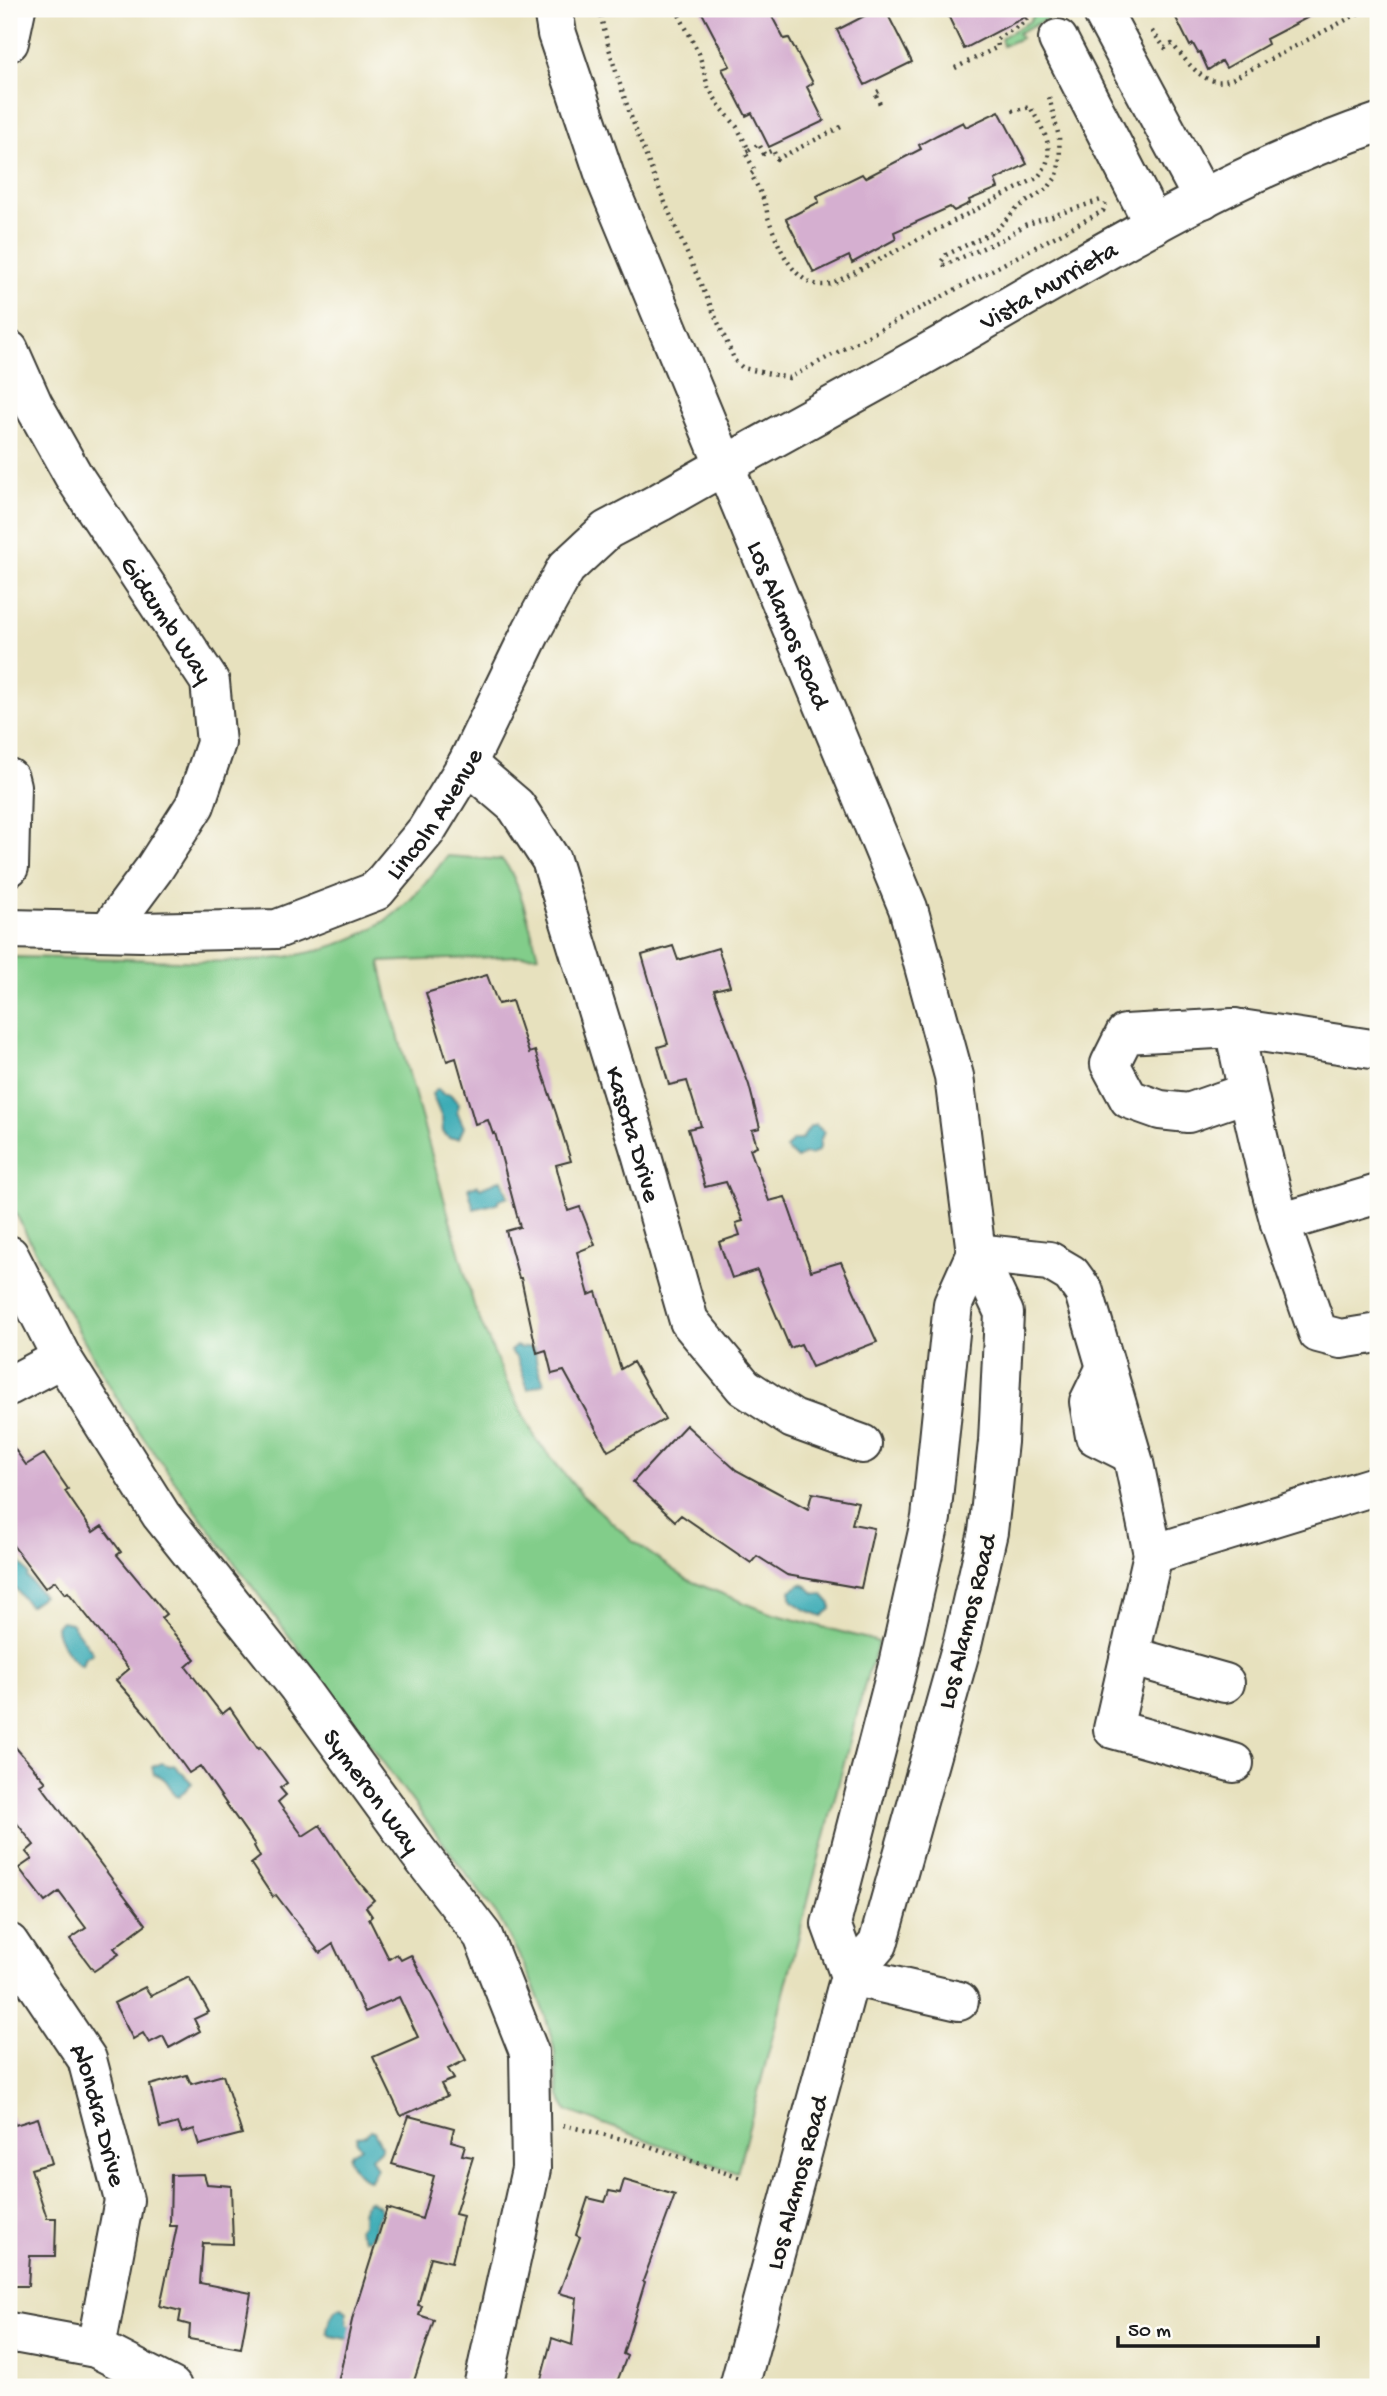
<svg xmlns="http://www.w3.org/2000/svg" width="1387" height="2396" viewBox="0 0 1387 2396" font-family="'Gochi Hand',sans-serif">
<rect width="100%" height="100%" fill="#fdfcf7"/>
<filter id="ink" filterUnits="userSpaceOnUse"><feTurbulence type="fractalNoise" baseFrequency=".0143" numOctaves="2"/><feDisplacementMap in="SourceGraphic" scale="14" xChannelSelector="R" yChannelSelector="G"/><feConvolveMatrix kernelMatrix="1 2 1 2 8 2 1 2 1" color-interpolation-filters="sRGB"/></filter>
<filter id="wash" filterUnits="userSpaceOnUse"><feTurbulence type="fractalNoise" baseFrequency=".00686" numOctaves="4" result="noise"/><feDisplacementMap in="SourceGraphic" scale="28" xChannelSelector="R" yChannelSelector="G"/><feGaussianBlur stdDeviation="1.57" result="paint"/><feColorMatrix in="noise" values="0 0 0 0 0 0 0 0 0 0 0 0 0 0 0 0 0 1.4 0 .05"/><feComposite in="paint" operator="in"/></filter>
<g filter="url(#wash)">
<rect width="100%" height="100%" fill="#e7e1be"/>
<path fill="#82cd8a" stroke="#4f7453" stroke-width="2" d="M1037,9H1056L1059,13L1018,33L1021,38L1003,46L1001,38L1030,21Z
M447,856L502,860C518,873 531,932 538,955L380,962L388,999L475,1309L507,1383L537,1441L581,1494L631,1540L688,1580L770,1613L879,1642L867,1676L845,1759L737,2173L568,2111C553,2093 558,2065 553,2043C542,1998 521,1958 499,1918L199,1515L123,1409L50,1280L14,1210L9,1190V957C48,958 87,958 126,959C216,962 317,972 393,915C414,899 432,876 447,856Z"/>
<path fill="#3aabb5" stroke="#2b6468" stroke-width="2" d="M438,1089L443,1094H450L458,1103L457,1112L464,1127L459,1138H449L443,1132L442,1118L432,1094Z
M816,1125L824,1132L820,1141V1149C815,1154 811,1156 804,1154L797,1159L786,1149L793,1140H801L810,1127Z
M502,1179L508,1197L498,1200V1203L474,1209L468,1188L478,1185L480,1188Z
M516,1346L520,1348C540,1344 534,1352 537,1365C539,1371 542,1377 544,1383L528,1389L517,1358L510,1351Z
M13,1551L28,1574L27,1577L43,1596L29,1606L9,1580V1554Z
M801,1584L807,1586L814,1593L823,1595L831,1604V1609L822,1616L804,1609L792,1601L790,1591Z
M62,1621L71,1623L93,1653L84,1659L82,1666C72,1662 56,1638 56,1626Z
M162,1763L170,1766L174,1765L192,1783L179,1797L175,1796C170,1787 166,1776 154,1774L152,1767Z
M370,2130L374,2131L381,2145V2149L371,2158L377,2169L370,2180C360,2179 351,2166 349,2157L351,2153L361,2147L356,2142L357,2136L366,2135Z
M369,2201L379,2206L381,2211L375,2223L374,2233L368,2239H364L358,2229L362,2224C362,2214 361,2208 369,2201Z
M342,2307L347,2311V2323L352,2327L356,2341L332,2336L327,2332C327,2323 333,2309 342,2307Z"/>
<g id="blocks">
<path fill="#d5afd0" d="M700,9H768L784,39L789,38L813,83L807,87L824,121L769,147L752,113L746,116L722,69L730,66Z
M878,9H885L912,62L865,85L837,30Z
M945,9H1040L964,49Z
M1193,9H1324L1266,39L1268,44L1226,68L1222,61L1208,70L1200,52L1198,53L1193,44L1190,46L1176,18Z
M999,111L1027,164L995,180L998,188L969,200L970,203L954,211L950,207L894,232L896,239L852,263L849,256L814,273L786,219L819,202L817,196L862,174L865,178L921,149L919,145L937,135L963,122L966,127Z
M673,946L678,960L718,948L730,986L714,990L749,1085L760,1128L752,1130L757,1146L750,1149L769,1201L785,1197L811,1271L841,1262L877,1342L812,1367L801,1344L790,1348L757,1270L732,1278L719,1242L740,1235L736,1223L743,1221L726,1182L705,1187L688,1129L701,1126L687,1081L669,1085L658,1047L668,1044L642,955Z
M487,975L498,1004L512,1001L529,1053L535,1051L556,1113L571,1161L556,1165L568,1211L580,1207L595,1245L577,1252L589,1295L596,1292L621,1369L633,1362L665,1419L608,1451L564,1371L552,1374L546,1350L537,1353L521,1278H519L506,1231L520,1227L495,1133L493,1134L488,1120L475,1124L456,1058L447,1061L426,993Z
M686,1425L736,1470L808,1509L812,1493L858,1502L852,1524L874,1528L861,1588L787,1575L757,1556L751,1563L681,1515L675,1521L633,1482Z
M9,1441L26,1465L44,1454L68,1489L65,1491L93,1532L102,1526L121,1552L117,1555L166,1614L161,1618L195,1659L186,1667L222,1714L230,1708L258,1749L260,1747L287,1783L280,1788L286,1795L278,1802L303,1836L320,1825L355,1877L374,1900L366,1907L372,1916L369,1919L389,1959L397,1954L401,1960L411,1955L466,2060L448,2069L454,2079L441,2084L447,2096L401,2116L373,2057L418,2037L399,1997L365,2012L333,1944L320,1953L276,1895L273,1897L251,1864L260,1857L254,1846L255,1845L200,1766L189,1773L151,1720L116,1680L129,1669L68,1592L65,1594L55,1581L45,1588L9,1540Z
M9,1740L46,1782L41,1785L146,1924L114,1948L119,1954L94,1971L70,1939L86,1928L59,1892L45,1902L19,1868L32,1859L26,1852L34,1845L9,1813Z
M189,1977L209,2012L194,2019L200,2031L169,2048L163,2036L149,2043L143,2033L133,2039L114,2003L145,1987L151,1996Z
M187,2075L191,2084L223,2075L242,2134L199,2145L194,2129L182,2133L178,2123L160,2128L150,2085Z
M9,2116H12L15,2125L38,2118L52,2163L31,2169L47,2218H56L55,2256H30L28,2286H9Z
M409,2116L454,2128L451,2141L465,2145L462,2155L473,2157L455,2214L463,2216L452,2262L431,2257L418,2305L422,2306L419,2315L434,2320L412,2387H337L353,2316L387,2208L422,2219L434,2176L392,2164Z
M204,2174L207,2184L231,2186L233,2244L203,2243L200,2283L251,2293L241,2348L189,2339L190,2325L179,2322L181,2311L160,2306L177,2226H170L171,2175Z
M624,2180L675,2195L643,2281L645,2282L623,2354L627,2356L615,2387H539L552,2338L572,2345L577,2298L559,2293L580,2237L576,2235L588,2198L605,2202L609,2191L620,2193Z"/>
</g>
</g>
<g filter="url(#ink)">
<use href="#blocks" fill-opacity="0" stroke="#3a3a34" stroke-width="2"/>
<g fill="none" stroke-linecap="round" stroke-linejoin="round">
<g stroke="#3a3a34" stroke-width="42">
<g id="minor">
<path d="M1104,15L1203,199"/>
<path d="M1058,39L1154,225"/>
<path d="M9,42L16,9"/>
<path id="s1" d="M9,350L33,404L73,475L210,682L216,743L195,805L154,869L108,931"/>
<path id="s2" d="M467,764L516,806L551,860L641,1153L689,1321L744,1387L793,1419L862,1444"/>
<path d="M9,778L11,786L9,867"/>
<path id="s3" d="M9,929L141,932L277,929L376,891L426,831L467,764L532,630L566,568L607,530L660,502C764,442 871,386 975,326C1105,251 1236,171 1378,123"/>
<path d="M1234,1028L1378,1050"/>
<path d="M1248,1092L1188,1113L1160,1110L1129,1099L1110,1064L1125,1034L1234,1028C1248,1094 1262,1159 1280,1223"/>
<path d="M1378,1194L1280,1223L1318,1333L1341,1339L1378,1333"/>
<path d="M976,1253L1049,1261L1071,1274L1084,1292L1134,1463L1153,1554L1113,1729L1234,1763"/>
<path id="s4" d="M9,1255L62,1358L161,1515L298,1687L418,1852L483,1936L529,2052L531,2169L483,2387"/>
<path d="M1106,1367L1089,1402L1095,1436L1131,1454"/>
<path d="M9,1386L62,1358"/>
<path d="M1153,1554L1378,1485"/>
<path d="M1130,1656L1225,1683"/>
<path id="s5" d="M9,1943L87,2059L124,2200L96,2348"/>
<path d="M850,1976L959,2001"/>
<path d="M9,2332L96,2348L172,2387"/>
</g>
</g>
<g stroke="#3a3a34" stroke-width="42">
<g id="major">
<path id="s6" d="M553,9L557,34L607,182L908,908L954,1076L976,1253L1004,1313L998,1442L988,1532L963,1641L878,1944L850,1976L739,2387"/>
<path d="M850,1976L831,1924L897,1669L931,1518L953,1304L976,1253"/>
</g>
</g>
<path stroke="#3a3a34" stroke-width="4.5" stroke-dasharray="2 5" stroke-linecap="butt" d="M599,9C627,131 685,246 735,361L743,368L789,378L1103,211L1106,204
M676,9L699,53L708,87L719,105L737,127L749,150L745,152L755,171L751,174C756,184 762,194 765,204C767,209 767,215 769,220C779,248 797,295 834,283L1037,178C1060,153 1044,131 1030,107L1008,112
M1152,31L1165,48L1172,44C1190,64 1205,91 1234,78L1367,9
M955,68L998,47L997,39L1025,22L1033,9
M879,91L875,93L881,106
M1049,97L1059,137L1060,158L1057,176L1048,188L1017,208L995,231L946,255L941,262L944,265L947,264L1003,239L1025,225L1104,199
M749,150L759,144L764,154L773,150L777,159L845,125
M563,2125L643,2144L743,2179"/>
<use href="#minor" stroke="#fff" stroke-width="38"/>
<use href="#major" stroke="#fff" stroke-width="38"/>
</g>
</g>
<g text-anchor="middle" stroke-width="5" stroke-linejoin="round" paint-order="stroke">
<g font-size="26" fill="#1c1c1c" stroke="#fdfcf7">
<text dy="9" stroke="none"><textPath href="#s3" startOffset="1311">Vista Murrieta</textPath></text>
<text dy="9" stroke="none"><textPath href="#s1" startOffset="313">Gidcumb Way</textPath></text>
<text dy="9" stroke="none"><textPath href="#s6" startOffset="660">Los Alamos Road</textPath></text>
<text dy="9" stroke="none"><textPath href="#s3" startOffset="471">Lincoln Avenue</textPath></text>
<text dy="9" stroke="none"><textPath href="#s2" startOffset="415">Kasota Drive</textPath></text>
<text transform="translate(965 1621) rotate(-76)" y="9">Los Alamos Road</text>
<text dy="9" stroke="none"><textPath href="#s4" startOffset="649">Symeron Way</textPath></text>
<text dy="9" stroke="none"><textPath href="#s5" startOffset="196">Alondra Drive</textPath></text>
<text transform="translate(795 2182) rotate(-75)" y="9">Los Alamos Road</text>
</g>
</g>
<rect width="1387" height="2396" fill="none" stroke="#fdfcf7" stroke-width="35"/>
<path d="M1118 2336v10h200v-10" fill="none" stroke="#1c1c1c" stroke-width="3.5"/>
<text x="1128" y="2336" font-size="21" fill="#1c1c1c" stroke="#fdfcf7" stroke-width="5" paint-order="stroke">50 m</text>
</svg>
